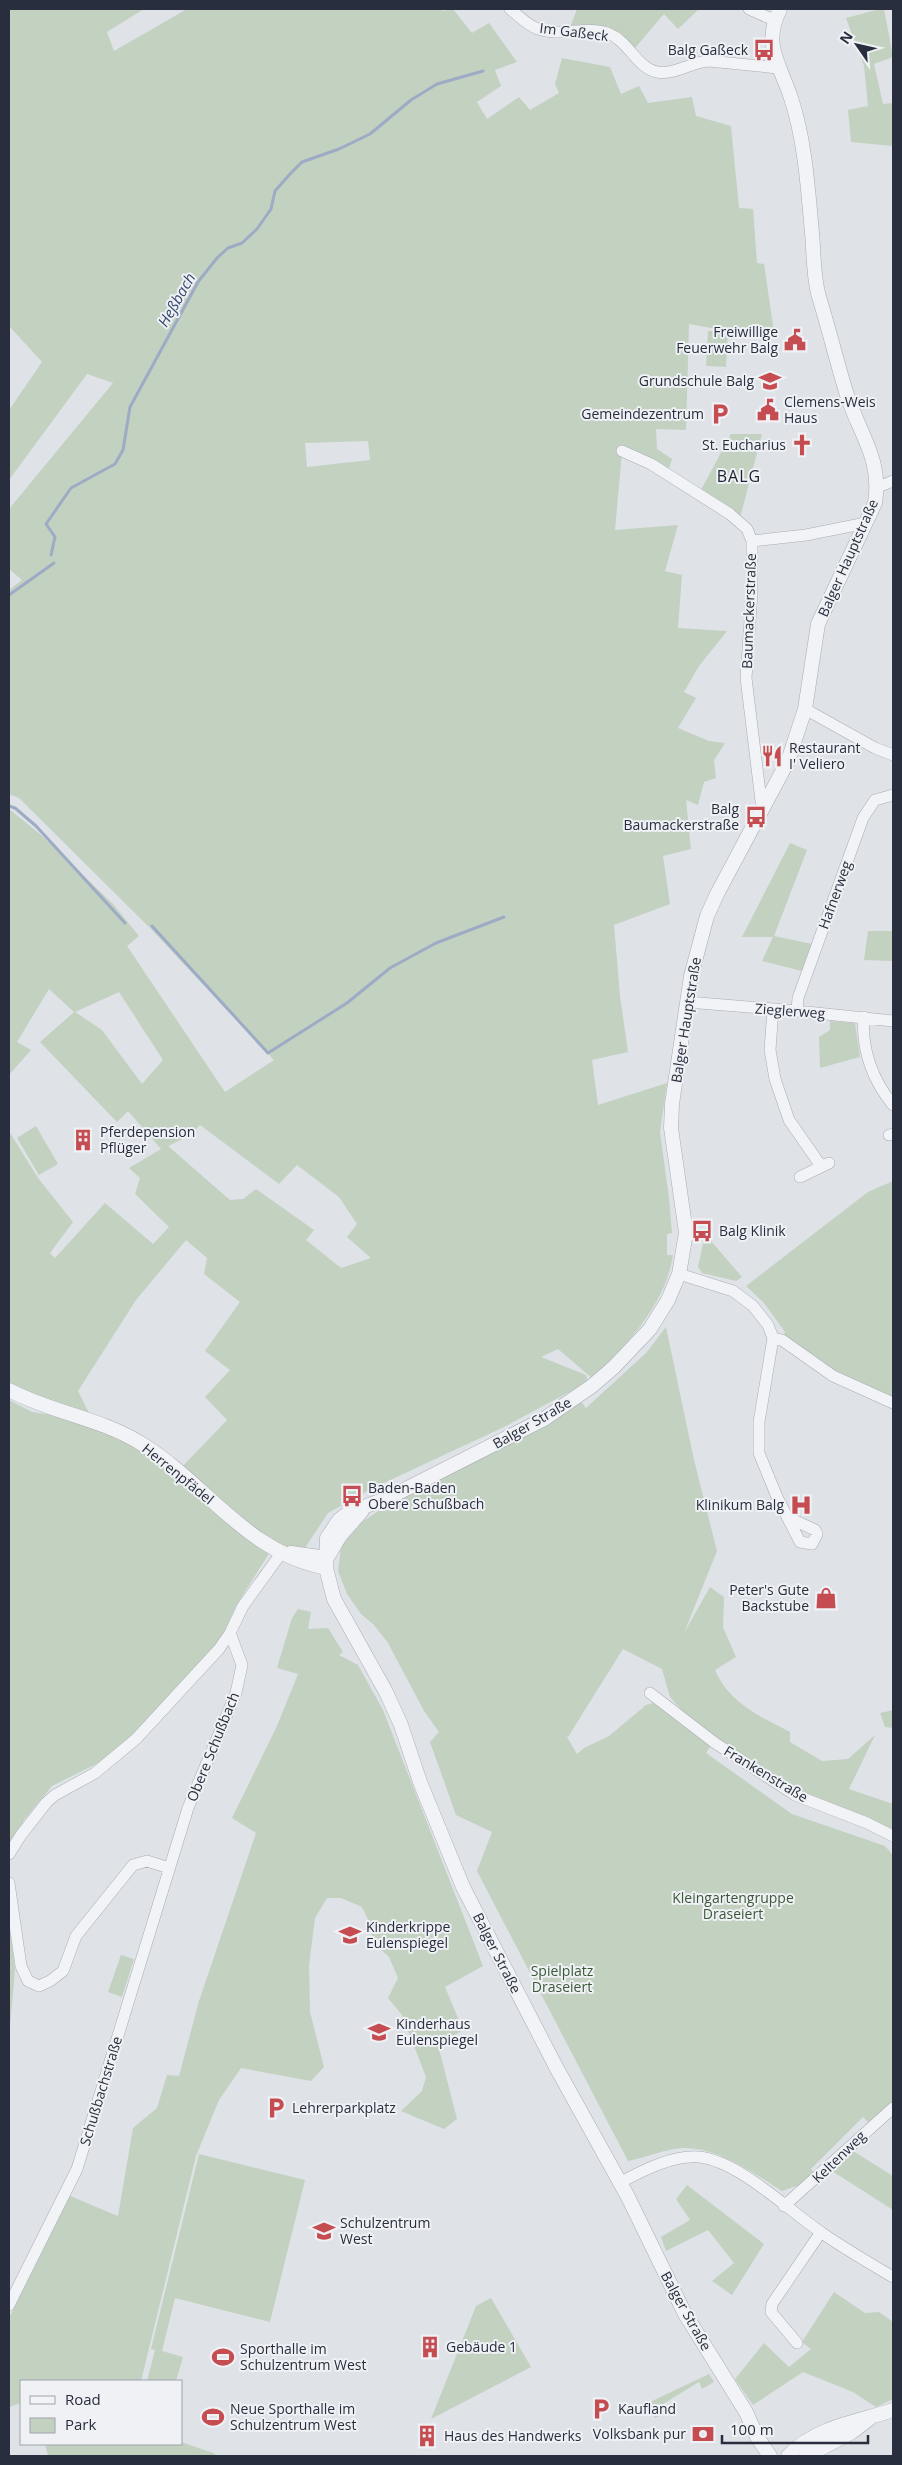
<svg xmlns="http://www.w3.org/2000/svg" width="902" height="2465" viewBox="0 0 902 2465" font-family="'Open Sans',sans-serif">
<rect width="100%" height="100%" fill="#dfe2e7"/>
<path fill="#c3d1c1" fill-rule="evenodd" d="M9,9H144L107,32L114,51L187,9H440L443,11L453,9L472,33L489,23L517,62L495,70L501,86L477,102L487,119L519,97L530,110L559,93L555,84L562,58L610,67L621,94L639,86L648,103L692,97L696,116L731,126L739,208L753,209L757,263L764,264L774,332L747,335L728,331L726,367L706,366L708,331H727L689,324L686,430L656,429L657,449L672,459L667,474L622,452L615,530L678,525L665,571L682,575L678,628L727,631L699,666L684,692L696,698L678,728L709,741L725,743L714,760L716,778L704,782L698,805L686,800L691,849L663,856L670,904L614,925L620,996L628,1052L592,1060L598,1105L667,1083L660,1132L669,1198L672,1233L667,1234V1255H673C665,1306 627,1344 592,1378L558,1349L541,1357L586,1375L588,1382L504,1427L371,1489L328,1513L305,1548L273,1547L236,1606L219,1645L132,1736L106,1759L52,1786L24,1820L9,1849V1400L32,1412L88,1420L9,1388V1131L38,1178L73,1222L50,1253L55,1258L105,1203L153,1244L169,1227L135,1194L140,1178L129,1168L161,1149L128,1111L117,1122L40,1042L74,1012L49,989L17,1042L31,1050L9,1075V809L40,834L113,904L139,936L127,946L225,1092L274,1060L150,928L19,798L9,794V590L22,580L9,569V509L113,383L87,374L9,480V410L42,362L9,326ZM368,441L370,460L307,467L305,443ZM119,992L163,1060L142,1084L102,1030L75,1012ZM200,1125L279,1184L297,1165L339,1197L357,1224L347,1237L371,1258L341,1268L306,1240L314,1230L256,1189L243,1199L230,1200L168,1146L191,1135ZM186,1240L207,1258L204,1274L240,1302L205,1351L230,1370L205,1397L227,1420L178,1471L93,1421L78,1391L136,1300Z
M577,9H699L678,29L664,14L635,48L611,29L571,25Z
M880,9H884L893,57L874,64L883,104L893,103V146L851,142L848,110L868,106L864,66L846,18Z
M731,434H762L740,518L701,490Z
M790,843L807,850L774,936L812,944L802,971L762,961L773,937H742Z
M868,931H893V961L864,960Z
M830,1021L855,1023L860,1057L820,1068L819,1037L830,1030Z
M36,1126L58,1164L39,1175L17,1138Z
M893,1181V1403L863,1390L782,1340L785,1332L764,1303L746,1286L868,1192Z
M705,1234L742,1277L736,1281L702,1273L698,1267Z
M666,1327L694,1460L717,1551L684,1633L710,1587L724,1597L723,1627L736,1657L715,1670C729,1703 761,1717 790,1732V1742L822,1761L848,1759L875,1735L849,1789L893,1804V1835L795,1795L691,1721L670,1697L662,1669L623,1649L568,1737L560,1734L567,1737L577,1754L584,1748L609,1736L646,1705L653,1703L712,1744L706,1753L792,1814L885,1846L893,1855V2102L868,2122L863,2117L811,2169L815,2174L800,2185L782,2191C753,2173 720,2148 684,2148C669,2148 644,2158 628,2161L477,1871L492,1832L456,1815L430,1742L439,1732L424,1711L388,1643L374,1625L361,1614L347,1594L338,1571L341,1547L362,1522L407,1492L579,1399L586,1408L646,1353Z
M298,1609L311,1612L308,1629L328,1628L343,1652L339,1655L358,1665L383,1710L483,1966L445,1987L463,2030L438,2045L457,2119L444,2129L401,2111L422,2091L426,2077L402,2015L388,1998L398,1978L389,1957L373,1942L370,1924L362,1907L341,1898H327L315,1918L309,1965L310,2012L324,2067L311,2081L241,2068L219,2100L196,2156L141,2381H21V2403L9,2407V2318L70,2196L118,2216L133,2128L157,2108L167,2075L179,2076L199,2001L256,1833L232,1818L277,1726L298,1674L277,1668L292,1618Z
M893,1710V1728L885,1727L880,1713Z
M9,1919L15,1970L9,2037Z
M121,1955L134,1959L122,1997L108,1992Z
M853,2151L893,2176V2210L832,2171Z
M199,2154L305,2180L270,2322L175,2298L162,2351L183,2357L176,2381H147L155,2350L151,2349Z
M687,2185L764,2244L732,2295L712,2281L734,2263L708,2230L666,2251L661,2237L690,2220L676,2199Z
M834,2292L865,2313L879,2312L893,2322V2399L876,2407L853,2392L803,2372L753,2405L735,2379L764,2343L789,2367L811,2349L802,2342Z
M491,2298L531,2367L431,2419L476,2306Z
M709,2374L714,2382L702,2389L699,2382L655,2409L659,2416L655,2418L648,2403Z
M181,2442L216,2454L212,2456H48L45,2444H181Z"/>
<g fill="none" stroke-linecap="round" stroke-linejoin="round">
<path stroke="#9dabc5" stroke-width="3" d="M51,555L55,537L46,524L71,488L115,464L123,450L130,407L198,282L217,258L228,248L242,243L257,229L271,209L275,191L290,174L302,162L339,149L370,134L411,100L437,84L483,71
M9,595L54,563
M9,806L15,808L36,826L125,923
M152,926L268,1053L347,1003L390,968L436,943L504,917"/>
<g stroke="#a8acb4" stroke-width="12">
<path id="minor" d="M510,9C519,16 527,25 538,29C558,37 589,25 610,34C629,42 637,68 657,72C675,75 691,62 709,61L778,68
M749,9L774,20
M622,451L651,464L730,514L747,529L752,541V592L746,678L762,809
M878,487L893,481
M752,541L806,535L866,523
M805,709L875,748L893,755
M687,1002L797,1011L893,1021
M773,1009L770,1050L775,1079L789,1120L821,1166
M797,1011L798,998L863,818L875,800L893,795
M864,1017C861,1049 873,1081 893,1105
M889,1135L893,1134
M800,1177L829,1163
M679,1274L733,1291L753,1306L768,1325L773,1338L759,1422V1453L777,1497L800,1542L812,1544L817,1534L815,1530L787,1517
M773,1338L782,1340L833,1376L893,1403
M650,1693L715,1743L795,1795L867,1823L893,1836
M9,1854L21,1835L46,1803L55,1795L95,1773L136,1739L219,1649L230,1633L243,1606L282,1552
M9,1883L21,1966L28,1981L39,1986L50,1981L63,1971L76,1936L133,1865L147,1861L169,1868
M619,2183C642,2171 672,2155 699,2157C739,2161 788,2210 822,2233C845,2249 869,2263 893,2277
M784,2206L893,2108
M9,2305L77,2169L188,1808L236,1693L242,1665L230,1633
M797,2343L771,2312L772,2304L821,2232"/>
</g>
<g stroke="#a8acb4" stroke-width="15">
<path id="tertiary" d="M9,1390C52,1413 101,1418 142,1444C207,1484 245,1552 326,1568
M291,1553L327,1558
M327,1558L340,1536L362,1511
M770,2456L757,2437L746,2412L685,2314L628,2197L556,2067L463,1887L420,1782L401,1725L386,1692L334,1599L326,1568L327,1538L339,1520L348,1513L390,1497L544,1419L592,1386L614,1367L650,1329L668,1300L679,1274L686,1233L671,1128L672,1104L691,976L707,916L717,894L788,761L805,709L818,624L875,503C882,459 860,435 847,395C837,363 829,329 819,297C813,276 814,254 812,233C808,189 805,140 791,98C780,64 762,45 780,9
M788,2456C815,2427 857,2422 893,2410
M807,2456L852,2432L869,2419"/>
</g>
<use href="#minor" stroke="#f2f3f6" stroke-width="11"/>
<use href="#tertiary" stroke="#f2f3f6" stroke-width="14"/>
</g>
<defs>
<g id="bus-bare" transform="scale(1.725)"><path d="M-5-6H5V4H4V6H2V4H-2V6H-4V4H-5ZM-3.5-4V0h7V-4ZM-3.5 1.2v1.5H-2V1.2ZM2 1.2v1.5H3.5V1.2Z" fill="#c54c50" stroke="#eff1f5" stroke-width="2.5" paint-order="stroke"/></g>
<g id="civic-bare" transform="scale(1.725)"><path d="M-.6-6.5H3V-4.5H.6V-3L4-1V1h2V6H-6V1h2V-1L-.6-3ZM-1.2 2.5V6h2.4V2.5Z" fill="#c54c50" stroke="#eff1f5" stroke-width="2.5" paint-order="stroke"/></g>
<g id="school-bare" transform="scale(1.725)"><path d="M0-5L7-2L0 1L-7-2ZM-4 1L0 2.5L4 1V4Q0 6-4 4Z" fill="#c54c50" stroke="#eff1f5" stroke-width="2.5" paint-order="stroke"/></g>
<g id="parking-bare" transform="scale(1.725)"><path d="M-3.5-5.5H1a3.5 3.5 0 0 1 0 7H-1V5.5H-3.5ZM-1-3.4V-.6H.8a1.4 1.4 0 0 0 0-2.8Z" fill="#c54c50" stroke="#eff1f5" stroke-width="2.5" paint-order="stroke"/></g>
<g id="church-bare" transform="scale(1.725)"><path d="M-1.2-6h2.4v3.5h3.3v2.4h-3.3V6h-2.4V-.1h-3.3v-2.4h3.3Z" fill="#c54c50" stroke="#eff1f5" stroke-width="2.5" paint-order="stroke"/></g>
<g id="restaurant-bare" transform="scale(1.725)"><path d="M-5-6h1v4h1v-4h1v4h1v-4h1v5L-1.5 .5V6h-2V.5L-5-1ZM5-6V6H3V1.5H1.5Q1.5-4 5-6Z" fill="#c54c50" stroke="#eff1f5" stroke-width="2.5" paint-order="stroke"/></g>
<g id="building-bare" transform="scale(1.725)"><path d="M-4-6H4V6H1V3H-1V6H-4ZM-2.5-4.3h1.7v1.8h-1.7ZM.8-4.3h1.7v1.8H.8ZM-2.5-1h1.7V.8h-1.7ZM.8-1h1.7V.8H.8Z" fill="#c54c50" stroke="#eff1f5" stroke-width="2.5" paint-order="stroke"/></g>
<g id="hospital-bare" transform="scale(1.725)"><path d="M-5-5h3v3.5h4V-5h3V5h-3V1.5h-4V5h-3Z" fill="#c54c50" stroke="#eff1f5" stroke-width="2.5" paint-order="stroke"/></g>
<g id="shop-bare" transform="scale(1.725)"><path d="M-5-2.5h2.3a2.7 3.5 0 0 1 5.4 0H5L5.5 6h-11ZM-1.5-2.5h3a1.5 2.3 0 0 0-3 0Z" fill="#c54c50" stroke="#eff1f5" stroke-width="2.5" paint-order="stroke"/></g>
<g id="stadium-bare" transform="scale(1.725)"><path d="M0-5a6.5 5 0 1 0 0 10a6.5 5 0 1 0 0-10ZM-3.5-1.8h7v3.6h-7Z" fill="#c54c50" stroke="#eff1f5" stroke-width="2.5" paint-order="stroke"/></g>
<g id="bank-bare" transform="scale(1.725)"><path d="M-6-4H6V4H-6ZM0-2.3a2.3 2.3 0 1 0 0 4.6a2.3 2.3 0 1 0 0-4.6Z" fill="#c54c50" stroke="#eff1f5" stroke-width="2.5" paint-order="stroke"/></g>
</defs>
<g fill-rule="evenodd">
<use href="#bus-bare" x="764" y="50"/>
<use href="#civic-bare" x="795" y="340"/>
<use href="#school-bare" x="770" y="381"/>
<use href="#civic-bare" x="768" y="410"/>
<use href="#parking-bare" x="720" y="414"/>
<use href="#church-bare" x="802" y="445"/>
<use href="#restaurant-bare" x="772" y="756"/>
<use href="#bus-bare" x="756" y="817"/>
<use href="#building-bare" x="83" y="1140"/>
<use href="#bus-bare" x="702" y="1231"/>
<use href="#bus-bare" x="352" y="1496"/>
<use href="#hospital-bare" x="801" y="1505"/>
<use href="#shop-bare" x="826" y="1598"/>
<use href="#school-bare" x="350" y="1935"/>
<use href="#school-bare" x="379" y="2032"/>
<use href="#parking-bare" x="276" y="2108"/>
<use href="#school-bare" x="324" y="2231"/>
<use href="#building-bare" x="430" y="2347"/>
<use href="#stadium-bare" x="223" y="2357"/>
<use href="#parking-bare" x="601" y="2409"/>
<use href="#stadium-bare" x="213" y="2417"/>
<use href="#bank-bare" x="703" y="2434"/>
<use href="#building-bare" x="427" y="2436"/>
</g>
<g text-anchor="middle" stroke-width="4" stroke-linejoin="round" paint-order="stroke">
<g font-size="14" fill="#292e3e" stroke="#eff1f5">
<text transform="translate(574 32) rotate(7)" y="5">Im Gaßeck</text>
<text transform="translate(848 558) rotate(-66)" y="5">Balger Hauptstraße</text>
<text transform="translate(749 611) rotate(-88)" y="5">Baumackerstraße</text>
<text transform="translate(835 895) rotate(-70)" y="5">Hafnerweg</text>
<text transform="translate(790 1011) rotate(4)" y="5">Zieglerweg</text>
<text transform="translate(686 1020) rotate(-81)" y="5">Balger Hauptstraße</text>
<text transform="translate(532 1423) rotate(-30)" y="5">Balger Straße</text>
<text transform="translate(178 1474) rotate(39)" y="5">Herrenpfädel</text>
<text transform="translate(213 1747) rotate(-68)" y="5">Obere Schußbach</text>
<text transform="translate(766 1774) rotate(31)" y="5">Frankenstraße</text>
<text transform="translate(497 1953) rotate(63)" y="5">Balger Straße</text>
<text transform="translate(101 2091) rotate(-73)" y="5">Schußbachstraße</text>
<text transform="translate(839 2157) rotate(-44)" y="5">Keltenweg</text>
<text transform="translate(686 2311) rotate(61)" y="5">Balger Straße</text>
</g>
<g font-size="14" fill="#292e3e" stroke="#eff1f5" text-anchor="start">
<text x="748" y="55" text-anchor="end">Balg Gaßeck</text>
<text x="778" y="337" text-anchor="end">Freiwillige<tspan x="778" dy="16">Feuerwehr Balg</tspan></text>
<text x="754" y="386" text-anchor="end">Grundschule Balg</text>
<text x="784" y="407">Clemens-Weis<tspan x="784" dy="16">Haus</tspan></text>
<text x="704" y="419" text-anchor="end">Gemeindezentrum</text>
<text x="786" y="450" text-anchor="end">St. Eucharius</text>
<text x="789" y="753">Restaurant<tspan x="789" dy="16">I' Veliero</tspan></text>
<text x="739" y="814" text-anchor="end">Balg<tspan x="739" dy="16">Baumackerstraße</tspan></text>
<text x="100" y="1137">Pferdepension<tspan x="100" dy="16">Pflüger</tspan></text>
<text x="719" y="1236">Balg Klinik</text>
<text x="368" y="1493">Baden-Baden<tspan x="368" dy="16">Obere Schußbach</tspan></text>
<text x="784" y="1510" text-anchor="end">Klinikum Balg</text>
<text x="809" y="1595" text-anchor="end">Peter's Gute<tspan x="809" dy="16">Backstube</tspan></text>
<text x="366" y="1932">Kinderkrippe<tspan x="366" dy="16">Eulenspiegel</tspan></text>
<text x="396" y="2029">Kinderhaus<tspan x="396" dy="16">Eulenspiegel</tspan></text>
<text x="292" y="2113">Lehrerparkplatz</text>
<text x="340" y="2228">Schulzentrum<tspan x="340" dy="16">West</tspan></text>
<text x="446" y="2352">Gebäude 1</text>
<text x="240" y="2354">Sporthalle im<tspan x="240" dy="16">Schulzentrum West</tspan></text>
<text x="230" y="2414">Neue Sporthalle im<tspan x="230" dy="16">Schulzentrum West</tspan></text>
<text x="618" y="2414">Kaufland</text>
<text x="686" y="2439" text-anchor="end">Volksbank pur</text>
<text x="444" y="2441">Haus des Handwerks</text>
</g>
<g font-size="14" fill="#3a5838" stroke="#eff1f5">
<text x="733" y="1903">Kleingartengruppe<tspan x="733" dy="16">Draseiert</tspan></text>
<text x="562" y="1976">Spielplatz<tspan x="562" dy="16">Draseiert</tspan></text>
</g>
<g font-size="15" font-style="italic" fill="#36496f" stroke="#eff1f5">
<text transform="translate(177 300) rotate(-60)" y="5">Heßbach</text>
</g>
<g font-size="16" letter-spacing="1" fill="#1b202e" stroke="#eff1f5">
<text x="739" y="482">BALG</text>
</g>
</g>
<rect width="902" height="2465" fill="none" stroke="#292e3e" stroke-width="20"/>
<rect x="20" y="2380" width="162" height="65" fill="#eff1f5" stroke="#a0a3ac"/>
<rect x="30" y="2396" width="25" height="8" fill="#f2f3f6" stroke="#a0a3ac"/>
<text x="65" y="2405" font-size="15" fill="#292e3e">Road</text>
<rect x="30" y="2418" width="25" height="15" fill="#c3d1c1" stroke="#a0a3ac"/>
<text x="65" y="2430" font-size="15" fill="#292e3e">Park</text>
<g transform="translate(857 45) rotate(304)" stroke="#eff1f5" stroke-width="4" paint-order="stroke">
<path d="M0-4L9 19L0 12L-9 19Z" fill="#292e3e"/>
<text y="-8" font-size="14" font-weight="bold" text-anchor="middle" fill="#292e3e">N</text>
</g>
<path d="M722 2435v8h146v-8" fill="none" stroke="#292e3e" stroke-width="2.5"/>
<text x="730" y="2435" font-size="15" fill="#292e3e" stroke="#eff1f5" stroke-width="4" paint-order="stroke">100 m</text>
</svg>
